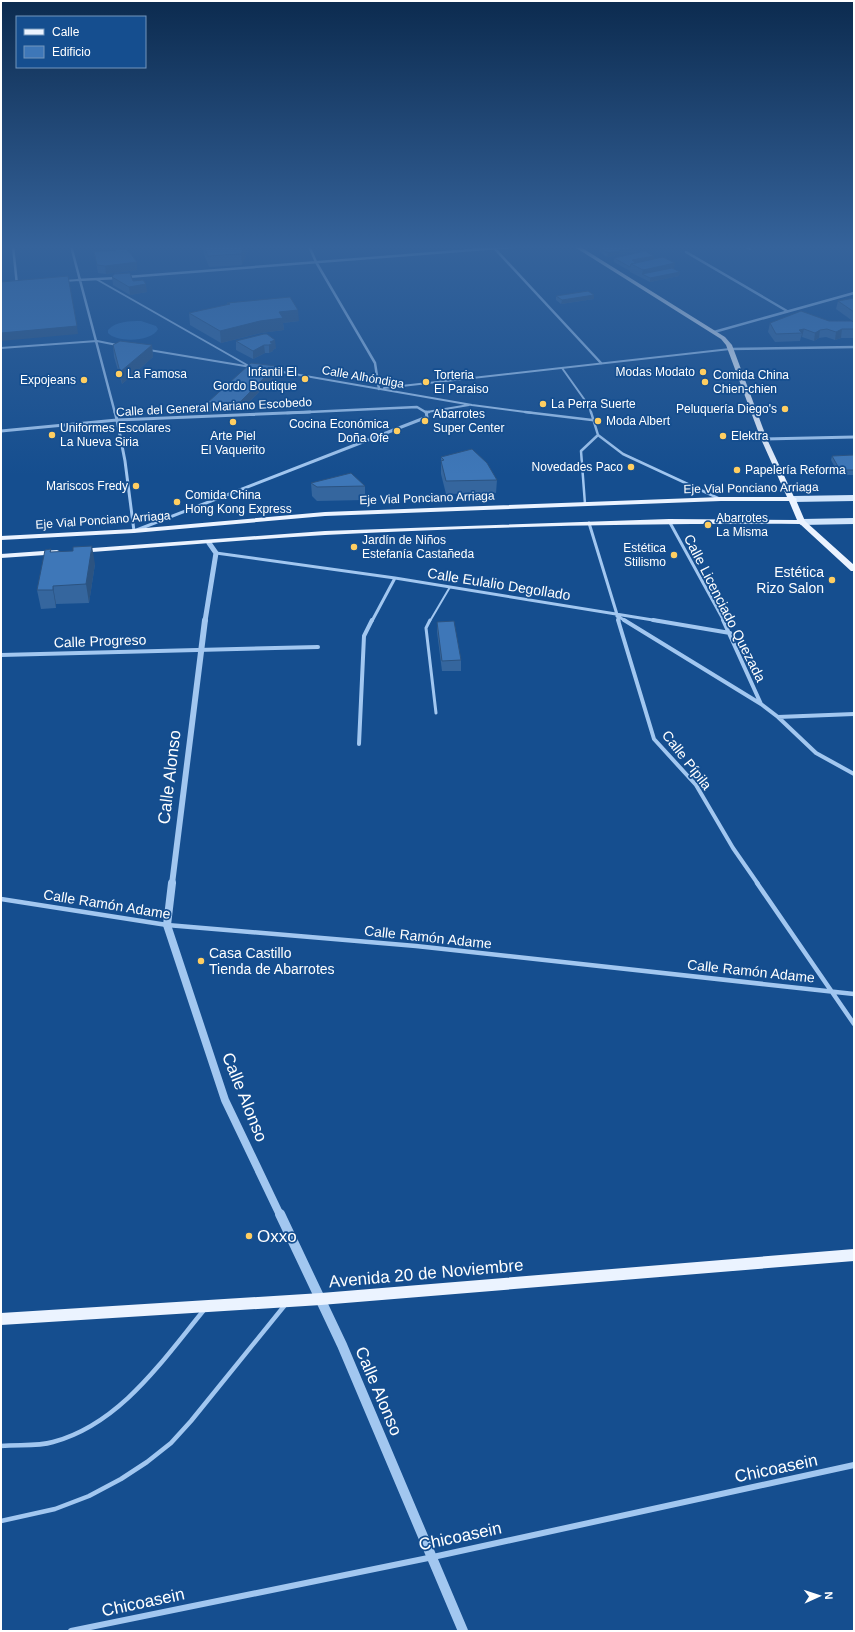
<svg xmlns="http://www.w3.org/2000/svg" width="855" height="1632" viewBox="0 0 855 1632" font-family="Arial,sans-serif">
<rect width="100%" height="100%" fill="#154e8f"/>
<path fill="#2868ae" d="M141,321L156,326L158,329C152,342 117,343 108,333V330C116,321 130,321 141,321Z"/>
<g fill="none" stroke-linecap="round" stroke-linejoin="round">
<path stroke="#a2c7f0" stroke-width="2" d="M743,246L750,249
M852,246L854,247
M430,621L450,587"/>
<path stroke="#a2c7f0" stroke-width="3" d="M430,620L426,628L436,713"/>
<path stroke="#a2c7f0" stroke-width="4.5" d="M1,1446C18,1444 36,1447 53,1442C120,1424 162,1361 204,1310
M1,1521L55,1509L89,1496L121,1479L147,1462L171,1443L191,1421L285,1305"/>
<path stroke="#a2c7f0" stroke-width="2" d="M96,279L247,365
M65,281L78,280
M1,348L97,341L117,345
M149,350L251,367
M562,368L589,406L591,413
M271,370L472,405L533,413
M384,388L730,349
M427,412L469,405"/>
<path stroke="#a2c7f0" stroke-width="2.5" d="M427,412H429
M525,412L592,420
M591,412L598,435L623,454L720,499
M585,504L581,451L598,435"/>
<path stroke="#a2c7f0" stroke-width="2.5" d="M13,246L17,285
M71,246L115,413
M309,246L316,262L375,363L379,389
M496,250L601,363
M686,252L787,311
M127,277L524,246
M78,280L117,278
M714,332L854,293
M730,349L854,347
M287,413L417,407L427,413"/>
<path stroke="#a2c7f0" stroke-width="3" d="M115,412L117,420
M117,420L125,461L134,531L427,417L426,412
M117,420L310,412
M1,431L117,420
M764,439L854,437
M669,521L724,621
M589,523L619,621
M216,553L395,578L659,621
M617,616L626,621
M372,621L395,578"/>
<path stroke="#a2c7f0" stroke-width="4" d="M618,620L654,739L696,785L733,848L758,884
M624,620L761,704L778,717L816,753L854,774
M653,620L730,633
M723,620L761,704
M1,655L318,647
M778,717L854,714
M359,744L364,636L372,620"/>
<path stroke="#a2c7f0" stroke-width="4.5" d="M757,883L854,1024
M1,899L167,925L416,946L854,994"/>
<path stroke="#a2c7f0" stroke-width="6" d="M71,1631L433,1557L854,1465"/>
<path stroke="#a2c7f0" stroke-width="5" d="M205,621L216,553L209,543"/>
<path stroke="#a2c7f0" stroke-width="6" d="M172,884L205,620"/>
<path stroke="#a2c7f0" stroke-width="8" d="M172,883L167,925L225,1100L280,1215"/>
<path stroke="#a2c7f0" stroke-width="10" d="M280,1214L342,1345L463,1631"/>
<path stroke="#d0e4fb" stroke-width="6" d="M793,499L854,498
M802,522L854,521"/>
<path fill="#ebf3ff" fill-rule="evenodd" d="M573,246H579L725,337L732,345L767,439L794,497L797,499L796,500L805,521L854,565V571H851L800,524C642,523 483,527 325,535C243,540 161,547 79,553L75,551L79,549L325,531L669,519L797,520L789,501H721L325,516L134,533L1,540V536L134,529L325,512L721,497H787L761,439L726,345L721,339Z
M57,550L61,552L60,554L1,558V554Z
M854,1249V1261L321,1305L1,1325V1313L321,1293Z"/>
</g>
<path fill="#35669e" d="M201,246H250L242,265L209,267L204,254L203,249Z
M639,247L638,251L607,257L599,252V248Z
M94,252L137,262V270L106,274L98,273Z
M654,256V259L674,270L679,276L650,282L630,272V271L614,262V258Z
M112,277L133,281L147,292L130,295L113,285Z
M556,296L594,299L561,304L556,300Z
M854,298V322L836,309L838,301Z
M227,303L299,321L283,323L284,330L261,333L221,343L190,325L189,313L227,305Z
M770,323L854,329V338H841L835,340L826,337L819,338L814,341L802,337H801L800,341L775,342L768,332Z
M264,334L276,348L273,350V351L269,353H265L253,359L236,350V341Z
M113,345H152L153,357L122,384L114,357Z
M276,366V375L240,411L207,412V403Z
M854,455V475H839L831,460L832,456Z
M441,457L497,480L496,493L446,494L441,474Z
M311,483L365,486V500L317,501L312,496Z
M51,549V552L95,564L89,603L56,604V608L41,609L37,590Z
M437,622L461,660V671H442L437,632Z"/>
<path fill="#2b5381" d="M244,246H250L242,265L241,254Z
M639,247L638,251L607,257L608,253Z
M654,256V260L631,264L632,260Z
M137,262V270L106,274L105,266Z
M675,263L674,270L642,274L643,270Z
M680,272L679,276L650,282V278Z
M146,284L147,292L130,295L129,287Z
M594,295V299L561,304L562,300Z
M298,310L299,321L283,323L284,330L261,333L221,343L220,331L279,312Z
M77,326L78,334L1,341V333Z
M804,329L802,337H801L802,333L799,330Z
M842,329L841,338L835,340L836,332Z
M820,330L819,338L814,341L815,333Z
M275,340L276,348L273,350V351L269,353V345L270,342Z
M152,345L153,357L122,384L120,372Z
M264,345L265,353L253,359V351Z
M276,366V375L240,411V402Z
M92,546L95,564L89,603L86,584Z
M53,586L56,604V608L53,590Z"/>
<path fill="#3e77b8" stroke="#2b5381" d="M204,246H244L241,254L208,256Z
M609,246H638L639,247L608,253L599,248Z
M127,249L137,262L105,266L97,265L94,252Z
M645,251L654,256L632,260L636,263L631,264L630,267L614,258Z
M663,257L675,263L643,270L631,264Z
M672,268L680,272L650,278L642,274Z
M130,273L133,281L143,280L146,284L129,287L112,277L114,274Z
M68,276L77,326L1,333V282Z
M588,291L594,295L562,300L556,296Z
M290,297L298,310L279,312L283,318L260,321L220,331L189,313L230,304L227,303Z
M854,298V312L838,301Z
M801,311L829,321H852L854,323V329H842L836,332L827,329L820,330L815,333L804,329L799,330L802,333L776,334L770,323Z
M264,334H267L275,340L270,342L273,343L269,345H264L253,351L236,341Z
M120,341L152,345L120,372L113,345Z
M251,363L276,366L240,402L207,403Z
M472,449L487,463L497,480L446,481L441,461L444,460L441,457Z
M854,455V470H840L832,456Z
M351,473L365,486L317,487L311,483Z
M92,546L86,584L53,586V590H37L45,550L51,549L50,552L73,551V547Z
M454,621L461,660L442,661L437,622Z"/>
<linearGradient id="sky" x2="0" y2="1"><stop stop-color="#0c2b4f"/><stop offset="0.52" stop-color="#35639b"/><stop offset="1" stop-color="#35639b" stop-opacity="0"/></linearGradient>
<rect width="855" height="475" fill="url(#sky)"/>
<g fill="#ffce61" stroke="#154e8f" stroke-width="1.5">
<circle cx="703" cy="372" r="4"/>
<circle cx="119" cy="374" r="4"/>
<circle cx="305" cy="379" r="4"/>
<circle cx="84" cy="380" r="4"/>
<circle cx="426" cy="382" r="4"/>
<circle cx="705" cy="382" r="4"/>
<circle cx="543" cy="404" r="4"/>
<circle cx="785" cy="409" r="4"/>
<circle cx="425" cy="421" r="4"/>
<circle cx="598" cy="421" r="4"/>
<circle cx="233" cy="422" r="4"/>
<circle cx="397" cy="431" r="4"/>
<circle cx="52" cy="435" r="4"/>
<circle cx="723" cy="436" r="4"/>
<circle cx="631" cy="467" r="4"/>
<circle cx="737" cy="470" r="4"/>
<circle cx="136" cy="486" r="4"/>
<circle cx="177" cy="502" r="4"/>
<circle cx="708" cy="525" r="4"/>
<circle cx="354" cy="547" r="4"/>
<circle cx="674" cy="555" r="4"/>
<circle cx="832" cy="580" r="4"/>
<circle cx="201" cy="961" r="4"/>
<circle cx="249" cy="1236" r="4"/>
</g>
<g text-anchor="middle" stroke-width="3.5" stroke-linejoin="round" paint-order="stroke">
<g font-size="12" fill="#fff" stroke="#154e8f" text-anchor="start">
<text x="297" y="376" text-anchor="end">Infantil El<tspan x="297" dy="14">Gordo Boutique</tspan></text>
<text x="695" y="376" text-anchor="end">Modas Modato</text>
<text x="127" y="378">La Famosa</text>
<text x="434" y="379">Torteria<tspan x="434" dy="14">El Paraiso</tspan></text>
<text x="713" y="379">Comida China<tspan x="713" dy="14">Chien-chien</tspan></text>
<text x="76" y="384" text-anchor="end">Expojeans</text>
<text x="551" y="408">La Perra Suerte</text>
<text x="777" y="413" text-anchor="end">Peluquería Diego's</text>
<text x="433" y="418">Abarrotes<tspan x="433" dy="14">Super Center</tspan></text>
<text x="606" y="425">Moda Albert</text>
<text x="389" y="428" text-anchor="end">Cocina Económica<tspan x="389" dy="14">Doña Ofe</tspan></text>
<text x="60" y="432">Uniformes Escolares<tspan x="60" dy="14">La Nueva Siria</tspan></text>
<text x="233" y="440" text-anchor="middle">Arte Piel<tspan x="233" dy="14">El Vaquerito</tspan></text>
<text x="731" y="440">Elektra</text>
<text x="623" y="471" text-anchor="end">Novedades Paco</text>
<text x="745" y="474">Papelería Reforma</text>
<text x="128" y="490" text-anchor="end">Mariscos Fredy</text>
<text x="185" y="499">Comida China<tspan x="185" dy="14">Hong Kong Express</tspan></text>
<text x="716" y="522">Abarrotes<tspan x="716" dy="14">La Misma</tspan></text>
<text x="362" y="544">Jardín de Niños<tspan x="362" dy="14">Estefanía Castañeda</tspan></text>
<text x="666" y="552" text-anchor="end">Estética<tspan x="666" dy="14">Stilismo</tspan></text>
</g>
<g font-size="12" fill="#fff" stroke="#154e8f">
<text transform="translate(363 377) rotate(10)" y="4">Calle Alhóndiga</text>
<text transform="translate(214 407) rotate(-3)" y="4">Calle del General Mariano Escobedo</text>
<text transform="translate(751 488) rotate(-1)" y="4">Eje Vial Ponciano Arriaga</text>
<text transform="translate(427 498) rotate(-2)" y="4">Eje Vial Ponciano Arriaga</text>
<text transform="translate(103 520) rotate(-4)" y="4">Eje Vial Ponciano Arriaga</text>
</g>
<g font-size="14" fill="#fff" stroke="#154e8f" text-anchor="end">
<text x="824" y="577">Estética<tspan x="824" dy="16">Rizo Salon</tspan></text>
<text x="209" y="958" text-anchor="start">Casa Castillo<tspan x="209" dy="16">Tienda de Abarrotes</tspan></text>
</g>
<g font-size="14" fill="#fff" stroke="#154e8f">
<text transform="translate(499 584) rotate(9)" y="5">Calle Eulalio Degollado</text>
<text transform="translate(725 608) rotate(63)" y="5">Calle Licenciado Quezada</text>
<text transform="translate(100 641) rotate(-2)" y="5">Calle Progreso</text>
<text transform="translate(687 760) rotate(52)" y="5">Calle Pípila</text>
<text transform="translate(107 904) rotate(9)" y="5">Calle Ramón Adame</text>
<text transform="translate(428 937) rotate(6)" y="5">Calle Ramón Adame</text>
<text transform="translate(751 971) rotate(6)" y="5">Calle Ramón Adame</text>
</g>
<g font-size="17" fill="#fff" stroke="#154e8f">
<text transform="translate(169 777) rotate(-83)" y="6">Calle Alonso</text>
<text transform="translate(245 1097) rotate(68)" y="6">Calle Alonso</text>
<text transform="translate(426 1273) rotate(-5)" y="6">Avenida 20 de Noviembre</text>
<text transform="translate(379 1391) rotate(67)" y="6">Calle Alonso</text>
<text transform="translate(776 1468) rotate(-12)" y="6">Chicoasein</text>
<text transform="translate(460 1536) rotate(-12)" y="6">Chicoasein</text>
<text transform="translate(143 1602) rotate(-12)" y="6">Chicoasein</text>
</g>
<g font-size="17" fill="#fff" stroke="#154e8f" text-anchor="start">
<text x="257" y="1242">Oxxo</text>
</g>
</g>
<rect width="855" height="1632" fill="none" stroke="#ffffff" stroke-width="4"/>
<rect x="16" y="16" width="130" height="52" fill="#154e8f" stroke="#7395bc"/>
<rect x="24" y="29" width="20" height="6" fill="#ebf3ff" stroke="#7395bc"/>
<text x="52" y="36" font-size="12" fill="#ffffff">Calle</text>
<rect x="24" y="46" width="20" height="12" fill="#3e77b8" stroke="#7395bc"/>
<text x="52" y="56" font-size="12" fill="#ffffff">Edificio</text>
<g transform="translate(819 1596) rotate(87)" stroke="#154e8f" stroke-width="3" paint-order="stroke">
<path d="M0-3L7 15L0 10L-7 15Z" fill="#ffffff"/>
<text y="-6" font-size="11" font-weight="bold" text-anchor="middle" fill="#ffffff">N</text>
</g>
</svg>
